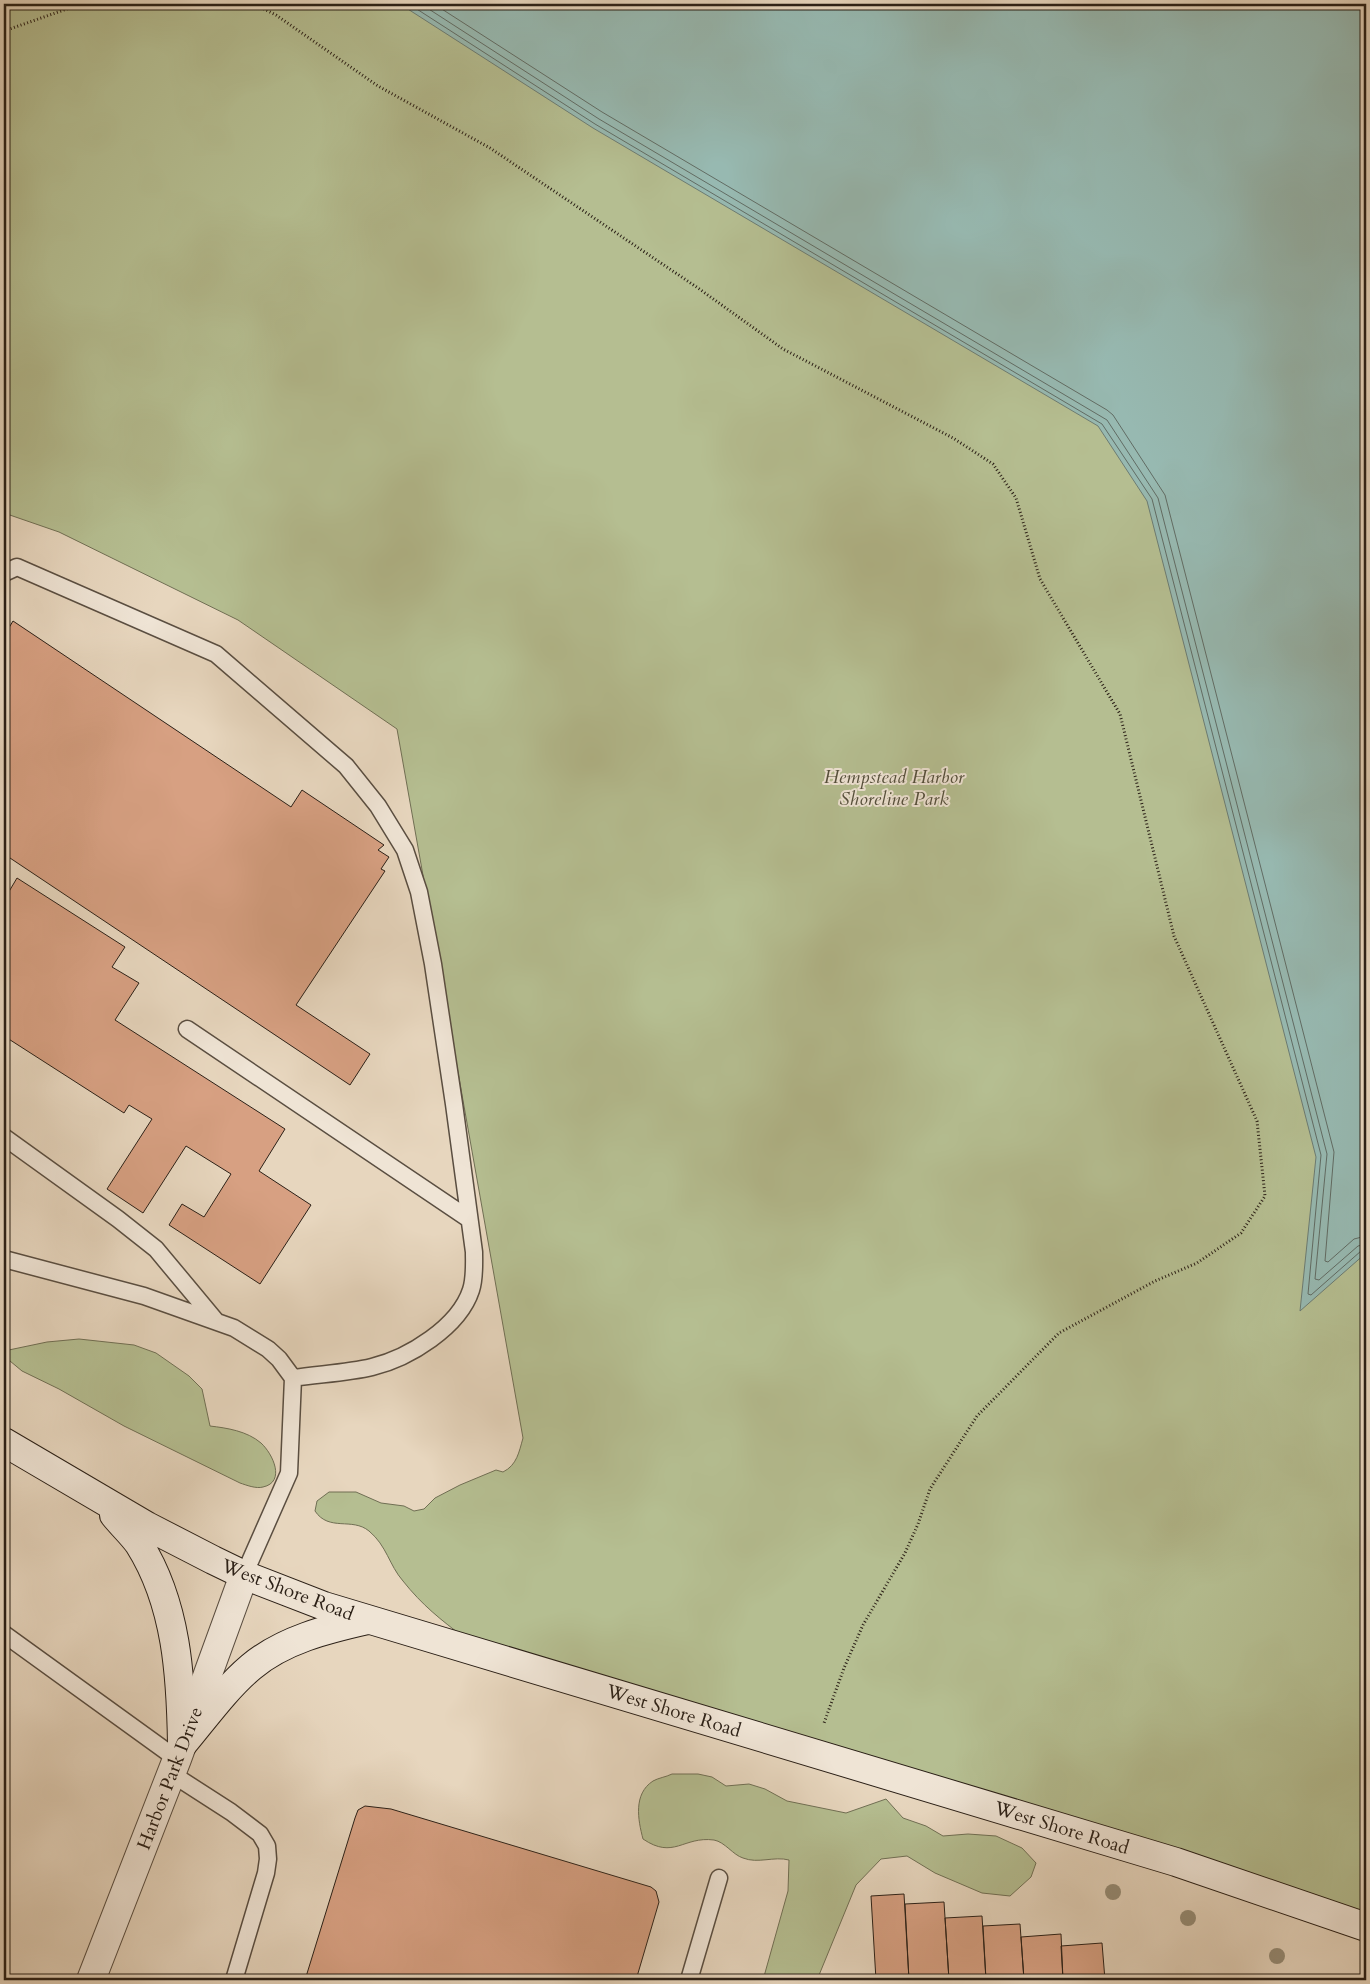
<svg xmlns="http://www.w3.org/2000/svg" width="1370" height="1984" viewBox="0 0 1370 1984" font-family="Cardo,serif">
<rect width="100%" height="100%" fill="#e7d6be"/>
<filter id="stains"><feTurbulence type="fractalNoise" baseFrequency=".004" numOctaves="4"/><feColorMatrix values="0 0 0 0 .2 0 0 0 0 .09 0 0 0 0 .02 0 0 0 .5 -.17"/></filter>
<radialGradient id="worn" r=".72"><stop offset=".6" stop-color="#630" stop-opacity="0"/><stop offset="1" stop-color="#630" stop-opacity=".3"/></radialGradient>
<path fill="#b5be91" stroke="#706f54" d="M4,4H970L1366,188V1927L465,1638C441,1620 422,1605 403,1581C389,1565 387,1546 369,1531C352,1517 329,1532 315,1511L317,1501L329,1492H356L381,1503L404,1506L414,1511L424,1509L435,1498L460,1485L496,1470L503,1472C517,1465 519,1452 523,1438L397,729L238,620L59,532L4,513Z
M79,1339L134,1345L156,1353L189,1376L202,1389L210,1426C227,1428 247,1431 261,1443C273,1454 286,1482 263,1487C256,1489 246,1485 240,1483L124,1426L59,1389L22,1371L4,1356V1351L47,1342Z
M672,1774H698L712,1777L726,1786L749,1784L765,1789L787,1801L846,1813L886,1799L903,1818L926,1826L943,1836L968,1834L996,1836L1022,1848L1036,1863L1031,1877L1010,1896L982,1893L935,1873L907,1856L881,1859L856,1885L817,1980H763L788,1891L789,1860C774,1856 758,1864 743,1858C733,1855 725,1842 714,1840C683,1836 674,1860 643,1839C638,1820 633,1794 653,1781C658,1778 666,1777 672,1774Z"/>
<path fill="#97b9b1" stroke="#6c7c73" d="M400,4H1366V1253L1300,1311L1316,1157L1147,501L1098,426L593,128Z"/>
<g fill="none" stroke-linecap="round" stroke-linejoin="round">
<path stroke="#616c64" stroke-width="1" d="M409,4L595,124L1102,424L1152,499L1321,1155L1308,1294L1311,1295L1361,1251L1366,1250
M421,4L599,119L1107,420L1158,498L1327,1154L1315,1279L1319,1280L1358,1246L1366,1244
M434,4L602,112L1107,410L1113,415L1165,495L1334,1152L1325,1261L1328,1262L1354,1239L1366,1236"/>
</g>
<path fill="#d7a082" stroke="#2b2017" d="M13,621L291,807L302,790L384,845L378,850L389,857L381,869L385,871L296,1005L370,1054L350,1085L4,854V636Z
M17,878L125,947L112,967L139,983L115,1020L285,1129L259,1171L311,1205L260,1284L169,1225L182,1204L204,1217L231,1174L186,1146L143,1213L107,1189L152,1119L129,1105L124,1113L4,1036V900Z
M365,1806L391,1809L651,1887L656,1891L659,1902L636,1980H305L355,1818L358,1810Z
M904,1894L909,1980H876L871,1896Z
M944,1902L949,1980H909L905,1904Z
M982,1916L986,1980H949L945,1918Z
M1020,1924L1024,1980H986L983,1926Z
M1061,1934L1063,1980H1024L1021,1937Z
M1102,1943L1105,1980H1063L1061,1946Z"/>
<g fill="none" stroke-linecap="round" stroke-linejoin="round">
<g stroke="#5a4e41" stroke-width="19">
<path id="lane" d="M4,573L17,567L216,654L346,766L378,806L405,850L419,892L433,964L454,1104L474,1252C474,1264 475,1278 471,1290C459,1327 409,1358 372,1367C347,1373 319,1374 293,1378
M187,1029L469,1219
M4,1137L118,1219L156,1249L216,1321
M4,1259L144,1296L234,1328L268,1349L279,1359L293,1378L289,1473L244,1575
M4,1634L177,1759
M172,1774L231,1812L260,1834L267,1846L268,1859L266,1873L234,1980
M689,1980L719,1878"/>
</g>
<g stroke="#5a4e41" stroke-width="30">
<path id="street" d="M91,1980L177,1759L244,1575"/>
</g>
<g stroke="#2b2017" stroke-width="30">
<path id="secondary" d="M4,1442L147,1526L213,1560L244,1575L324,1606L1176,1862L1366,1927
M114,1515C122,1525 132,1534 139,1544C177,1604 181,1677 182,1745
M182,1745C204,1719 225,1689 251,1667C283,1640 327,1629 367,1620"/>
</g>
<path stroke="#2b2017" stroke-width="3" stroke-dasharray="1 2.5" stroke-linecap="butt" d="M254,4L276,15L378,86L490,148L698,288L783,349L953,438L993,464L1016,498L1040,579L1120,714L1174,936L1257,1121L1265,1196L1241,1233L1197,1263L1155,1281L1059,1333L977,1416L930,1489L918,1524L905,1553L863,1625L844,1668L824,1723
M4,31L81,4"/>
<use href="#lane" stroke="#efe4d5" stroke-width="16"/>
<use href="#street" stroke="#efe4d5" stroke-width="28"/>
<use href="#secondary" stroke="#efe4d5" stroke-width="28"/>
</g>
<g fill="#968c76">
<circle cx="1113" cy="1892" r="8"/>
<circle cx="1188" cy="1918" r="8"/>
<circle cx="1277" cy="1956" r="8"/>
</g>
<g text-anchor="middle" stroke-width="4" stroke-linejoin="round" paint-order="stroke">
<g font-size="19" font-style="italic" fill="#544f3c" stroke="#efe4d5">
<text x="894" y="783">Hempstead Harbor<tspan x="894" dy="22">Shoreline Park</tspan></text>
</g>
<g font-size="19" fill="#2b2017" stroke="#efe4d5">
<text transform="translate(288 1589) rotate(21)" y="7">West Shore Road</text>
<text transform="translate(674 1710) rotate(17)" y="7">West Shore Road</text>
<text transform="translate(169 1778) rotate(-69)" y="7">Harbor Park Drive</text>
<text transform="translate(1062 1827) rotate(17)" y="7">West Shore Road</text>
</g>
</g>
<rect width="1370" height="1984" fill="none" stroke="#e7d6be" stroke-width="20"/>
<rect x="5" y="5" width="1360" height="1974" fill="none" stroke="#2b2017" stroke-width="2.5"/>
<rect x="10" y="10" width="1350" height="1964" fill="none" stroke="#2b2017"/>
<rect width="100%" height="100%" filter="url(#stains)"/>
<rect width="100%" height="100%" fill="url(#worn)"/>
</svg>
